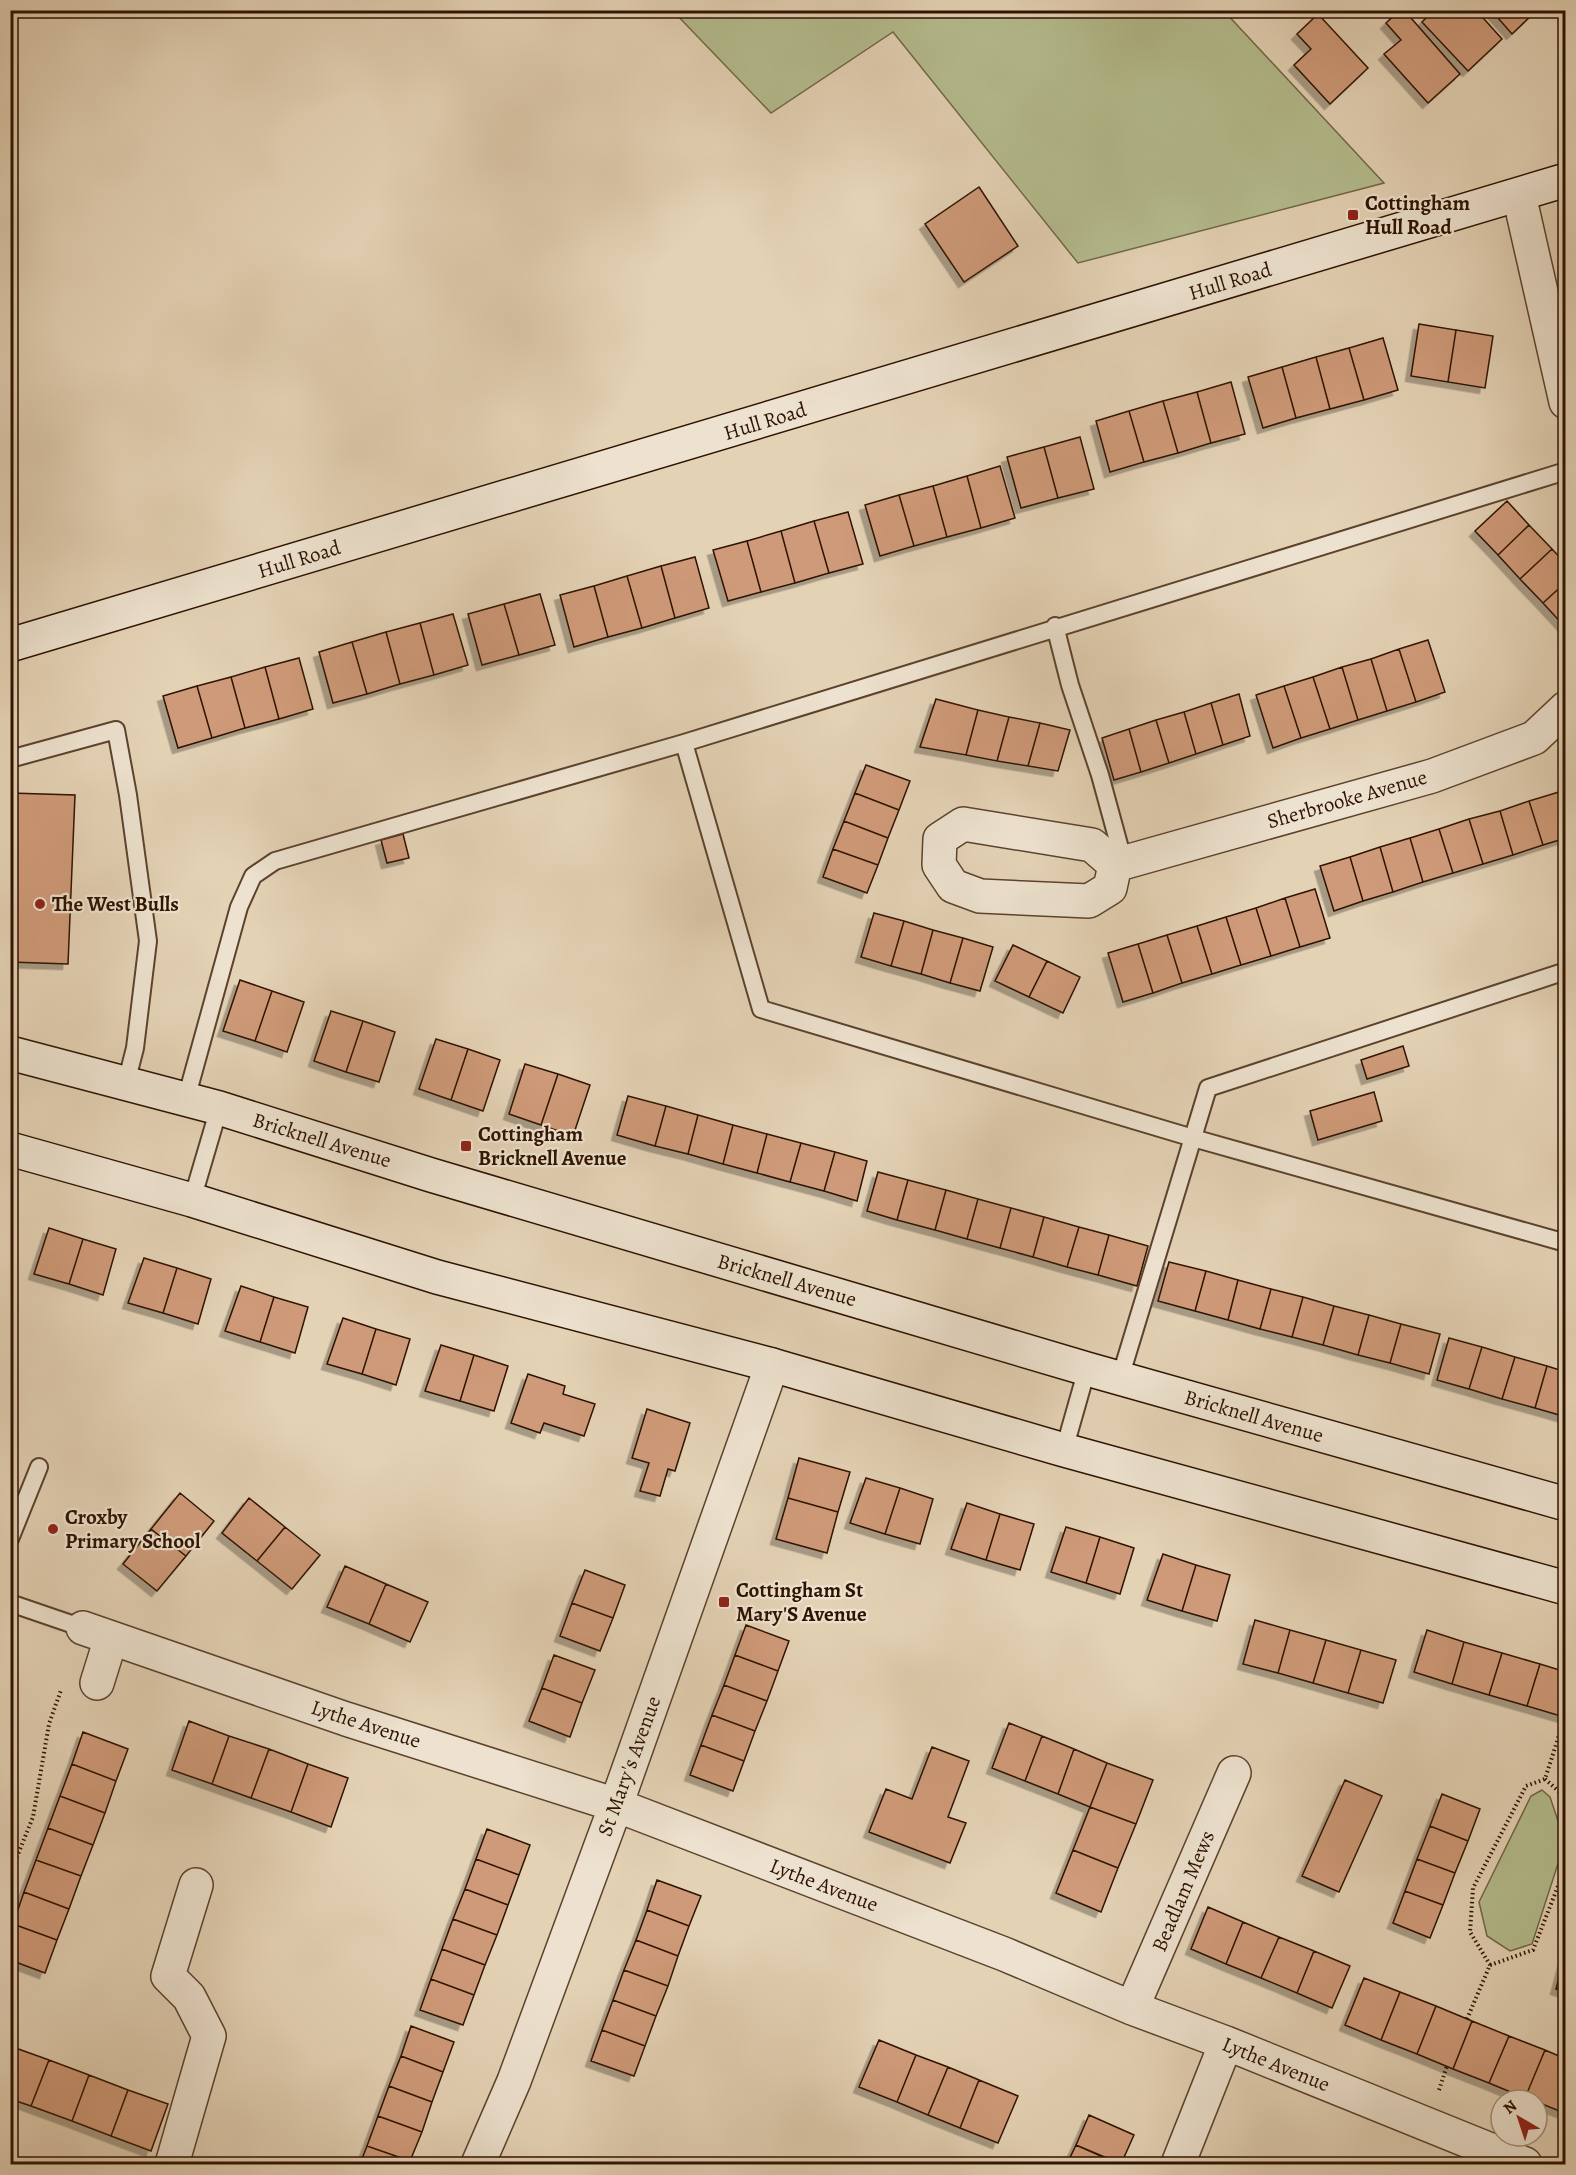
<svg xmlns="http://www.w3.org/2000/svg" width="1576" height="2175" viewBox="0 0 1576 2175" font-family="Alegreya,serif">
<defs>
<filter id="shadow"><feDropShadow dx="-5.5" dy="5.5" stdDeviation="0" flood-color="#0004"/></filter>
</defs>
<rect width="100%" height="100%" fill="#e4d2b5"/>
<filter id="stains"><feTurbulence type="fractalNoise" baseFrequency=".00333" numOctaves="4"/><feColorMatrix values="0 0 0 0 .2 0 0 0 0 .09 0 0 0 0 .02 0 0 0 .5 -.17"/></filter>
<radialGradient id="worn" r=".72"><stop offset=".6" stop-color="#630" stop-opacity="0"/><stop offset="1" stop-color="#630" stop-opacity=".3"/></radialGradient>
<path fill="#b4bc8e" stroke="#716747" stroke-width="1.5" d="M673,11H1224L1384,183L1078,263L893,32L771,113Z
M1542,1790L1550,1797L1565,1842L1532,1944L1510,1951L1487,1936L1479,1902L1531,1796Z"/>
<path fill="#cf9a79" stroke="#2e1200" stroke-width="1.5" filter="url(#shadow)" d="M1400,10H1404L1460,74L1428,103L1384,54L1401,40L1386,23Z
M1434,10H1476L1502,39L1468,71L1422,22Z
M1491,10H1537L1512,34Z
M1318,14L1368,68L1330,104L1294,65L1311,49L1297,34Z
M979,187L1018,246L964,282L925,224Z
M1419,324L1456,330L1448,382L1411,376Z
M1456,330L1493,336L1485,388L1448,382Z
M1383,338L1398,390L1364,400L1349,348Z
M1349,348L1364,400L1330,409L1316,357Z
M1316,357L1330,409L1296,418L1282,367Z
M1282,367L1296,418L1263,428L1248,377Z
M1231,382L1245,434L1211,443L1197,392Z
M1197,392L1211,443L1178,453L1163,401Z
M1163,401L1178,453L1144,462L1129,411Z
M1129,411L1144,462L1110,472L1096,421Z
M1080,437L1094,489L1058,498L1044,447Z
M1044,447L1058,498L1021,508L1007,457Z
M1000,466L1015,518L981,528L967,476Z
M967,476L981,528L947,537L933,486Z
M933,486L947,537L914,546L899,495Z
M899,495L914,546L880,556L865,505Z
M1507,501L1529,525L1498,555L1475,531Z
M848,512L863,564L829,573L814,521Z
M814,521L829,573L795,583L781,531Z
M1529,525L1552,549L1520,579L1498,555Z
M781,531L795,583L761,592L747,541Z
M747,541L761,592L728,601L713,550Z
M1552,549L1566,564V582L1543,603L1520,579Z
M695,557L709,608L675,618L661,566Z
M661,566L675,618L642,628L627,576Z
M627,576L642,628L608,637L594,586Z
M1566,582V626L1565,627L1543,603Z
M594,586L608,637L574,647L560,595Z
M540,594L555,645L519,655L504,604Z
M504,604L519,655L482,665L468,614Z
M453,614L468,665L434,675L420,623Z
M420,623L434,675L400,684L386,632Z
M386,632L400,684L367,694L352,642Z
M1428,640L1445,692L1416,702L1399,649Z
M352,642L367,694L333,703L319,652Z
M1399,649L1416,702L1387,711L1371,659Z
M299,658L313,709L279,719L265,667Z
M1371,659L1387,711L1358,720L1342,667Z
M265,667L279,719L245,728L231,677Z
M1342,667L1358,720L1330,729L1313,677Z
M231,677L245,728L212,738L197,686Z
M1313,677L1330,729L1301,738L1284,686Z
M197,686L212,738L178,748L163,696Z
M1284,686L1301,738L1273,748L1256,695Z
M1239,694L1250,736L1223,745L1211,703Z
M936,699L978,710L966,755L920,747Z
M1211,703L1223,745L1196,754L1184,712Z
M978,710L1009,717L997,761L966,755Z
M1184,712L1196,754L1169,763L1156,720Z
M1009,717L1040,723L1028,766L997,761Z
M1156,720L1169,763L1141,772L1129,729Z
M1040,723L1070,730L1058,771L1028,766Z
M1129,729L1141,772L1114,780L1102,738Z
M866,765L910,781L899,810L855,793Z
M1559,792L1566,812V838L1543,845L1529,801Z
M10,793L75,795L68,964L10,962Z
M855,793L899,810L888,838L844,821Z
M1529,801L1543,845L1513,855L1500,811Z
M1500,811L1513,855L1483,864L1469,819Z
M1469,819L1483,864L1453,873L1439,829Z
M844,821L888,838L878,865L833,849Z
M1439,829L1453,873L1423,882L1410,838Z
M403,834L409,858L387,863L381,840Z
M1410,838L1423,882L1393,892L1380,847Z
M1380,847L1393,892L1363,901L1350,857Z
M833,849L878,865L867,893L823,877Z
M1350,857L1363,901L1334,911L1320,866Z
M1315,889L1330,938L1300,947L1285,898Z
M1285,898L1300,947L1271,956L1256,908Z
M1256,908L1271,956L1241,965L1226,917Z
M874,913L904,921L891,966L861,957Z
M1226,917L1241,965L1212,974L1197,926Z
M904,921L933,930L921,974L891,966Z
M1197,926L1212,974L1182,983L1167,935Z
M933,930L963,938L950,983L921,974Z
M1167,935L1182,983L1153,993L1138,944Z
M963,938L993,947L980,991L950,983Z
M1138,944L1153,993L1123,1002L1108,953Z
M1013,945L1047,961L1029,997L995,981Z
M1047,961L1080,977L1063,1013L1029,997Z
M240,980L272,991L255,1041L223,1031Z
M272,991L304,1002L287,1052L255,1041Z
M331,1011L363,1021L346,1072L314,1061Z
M363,1021L395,1032L379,1082L346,1072Z
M436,1039L468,1049L451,1100L419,1089Z
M1403,1046L1409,1066L1367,1079L1361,1060Z
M468,1049L500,1060L483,1111L451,1100Z
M525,1064L558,1074L541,1125L509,1114Z
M558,1074L590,1085L573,1136L541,1125Z
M1374,1092L1382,1121L1318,1140L1310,1111Z
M628,1096L666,1106L655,1146L617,1135Z
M666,1106L698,1115L688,1154L655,1146Z
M698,1115L733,1125L723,1164L688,1154Z
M733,1125L767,1134L757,1173L723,1164Z
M767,1134L801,1143L790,1182L757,1173Z
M801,1143L835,1152L824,1191L790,1182Z
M835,1152L867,1161L857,1201L824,1191Z
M878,1172L908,1180L897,1220L867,1211Z
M908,1180L946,1190L935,1230L897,1220Z
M946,1190L978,1199L967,1239L935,1230Z
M978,1199L1011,1208L1000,1248L967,1239Z
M1011,1208L1044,1217L1033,1257L1000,1248Z
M1044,1217L1079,1227L1067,1267L1033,1257Z
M1079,1227L1109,1235L1098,1275L1067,1267Z
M49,1228L83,1239L69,1284L34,1274Z
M1109,1235L1148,1246L1137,1286L1098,1275Z
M83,1239L116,1249L103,1295L69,1284Z
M144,1258L177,1268L163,1313L128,1303Z
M1169,1262L1206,1271L1195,1311L1158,1301Z
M177,1268L211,1279L198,1324L163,1313Z
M1206,1271L1238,1280L1228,1320L1195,1311Z
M1238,1280L1271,1289L1260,1329L1228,1320Z
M241,1286L274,1297L260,1342L225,1331Z
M1271,1289L1303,1297L1292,1337L1260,1329Z
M274,1297L308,1307L295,1353L260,1342Z
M1303,1297L1334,1306L1323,1345L1292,1337Z
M1334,1306L1369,1315L1358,1355L1323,1345Z
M1369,1315L1401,1324L1390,1363L1358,1355Z
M343,1318L376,1329L362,1374L327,1364Z
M1401,1324L1440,1334L1429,1374L1390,1363Z
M376,1329L410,1339L396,1385L362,1374Z
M1449,1338L1482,1347L1469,1389L1437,1380Z
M441,1345L474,1355L460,1401L425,1391Z
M1482,1347L1515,1357L1502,1399L1469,1389Z
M474,1355L508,1366L494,1411L460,1401Z
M1515,1357L1547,1366L1535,1408L1502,1399Z
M1547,1366L1566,1372V1417L1535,1408Z
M528,1374L565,1386L563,1394L595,1404L584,1436L544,1423L540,1433L511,1423Z
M647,1409L690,1423L675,1471L668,1469L660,1496L640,1491L649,1463L632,1458Z
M799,1458L850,1472L838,1512L788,1498Z
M866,1478L900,1488L885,1534L850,1523Z
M900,1488L933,1499L920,1544L885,1534Z
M180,1493L214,1521L186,1556L151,1529Z
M249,1498L285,1527L257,1561L222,1533Z
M788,1498L838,1512L827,1553L776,1539Z
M967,1503L1000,1514L986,1560L951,1549Z
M1000,1514L1034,1524L1020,1570L986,1560Z
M285,1527L320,1555L292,1589L257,1561Z
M1066,1527L1100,1537L1086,1583L1051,1572Z
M151,1529L186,1556L157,1591L123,1564Z
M1100,1537L1134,1548L1120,1594L1086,1583Z
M1163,1554L1196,1565L1182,1611L1147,1600Z
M1196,1565L1230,1575L1217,1621L1182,1611Z
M345,1566L386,1584L369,1624L327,1607Z
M585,1570L625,1585L613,1618L572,1603Z
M386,1584L428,1602L410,1642L369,1624Z
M572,1603L613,1618L600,1651L560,1636Z
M1255,1620L1290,1630L1278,1673L1243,1664Z
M746,1625L789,1641L778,1671L735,1655Z
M1290,1630L1326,1640L1313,1683L1278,1673Z
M1427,1630L1464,1642L1452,1684L1414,1672Z
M1326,1640L1361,1650L1348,1693L1313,1683Z
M1464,1642L1502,1653L1489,1695L1452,1684Z
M1361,1650L1396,1660L1383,1703L1348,1693Z
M1502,1653L1540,1664L1527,1706L1489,1695Z
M554,1655L595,1670L582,1703L542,1688Z
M735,1655L778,1671L767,1701L724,1685Z
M1540,1664L1566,1672L1564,1717L1527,1706Z
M724,1685L767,1701L755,1731L712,1715Z
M542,1688L582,1703L570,1737L529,1721Z
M712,1715L755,1731L744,1761L701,1745Z
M189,1721L229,1736L212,1784L172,1770Z
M1009,1723L1042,1736L1025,1781L992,1768Z
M83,1732L128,1749L116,1781L72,1764Z
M229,1736L269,1749L251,1798L212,1784Z
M1042,1736L1074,1749L1058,1794L1025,1781Z
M701,1745L744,1761L733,1791L690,1775Z
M932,1747L969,1761L948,1817L966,1823L950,1863L869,1832L886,1789L912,1799Z
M269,1749L308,1764L291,1812L251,1798Z
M1074,1749L1107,1763L1090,1807L1058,1794Z
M1107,1763L1153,1780L1136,1824L1090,1807Z
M72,1764L116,1781L105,1813L60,1796Z
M308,1764L348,1778L331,1827L291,1812Z
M1345,1780L1382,1796L1339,1892L1302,1876Z
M1442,1794L1480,1809L1468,1841L1430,1826Z
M60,1796L105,1813L93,1845L48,1828Z
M1090,1807L1136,1824L1118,1868L1073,1850Z
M1430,1826L1468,1841L1455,1873L1417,1859Z
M48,1828L93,1845L81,1876L36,1860Z
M487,1829L530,1845L519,1875L476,1859Z
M1073,1850L1118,1868L1101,1912L1056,1893Z
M476,1859L519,1875L508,1905L465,1889Z
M1417,1859L1455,1873L1443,1905L1405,1891Z
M36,1860L81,1876L69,1909L24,1892Z
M657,1880L701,1896L689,1926L647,1910Z
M465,1889L508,1905L497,1935L453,1919Z
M1405,1891L1443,1905L1430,1938L1393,1923Z
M24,1892L69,1909L57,1940L13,1924Z
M1208,1907L1243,1922L1226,1964L1191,1949Z
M647,1910L689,1926L678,1956L636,1940Z
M453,1919L497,1935L485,1965L442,1949Z
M1243,1922L1279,1937L1261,1978L1226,1964Z
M13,1924L57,1940L45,1973L10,1960Z
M1279,1937L1314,1951L1297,1993L1261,1978Z
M636,1940L678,1956L668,1986L624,1970Z
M442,1949L485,1965L474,1995L431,1979Z
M1314,1951L1350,1966L1332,2008L1297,1993Z
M1566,1952V1992L1556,1989Z
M624,1970L668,1986L656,2016L613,2000Z
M1364,1978L1400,1992L1381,2040L1345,2025Z
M431,1979L474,1995L463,2025L420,2010Z
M1400,1992L1436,2006L1417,2054L1381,2040Z
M613,2000L656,2016L645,2046L602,2030Z
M1436,2006L1472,2021L1453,2069L1417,2054Z
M1472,2021L1509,2036L1489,2083L1453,2069Z
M411,2026L454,2042L443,2072L401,2056Z
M602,2030L645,2046L634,2076L591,2061Z
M1509,2036L1545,2050L1525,2098L1489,2083Z
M879,2040L916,2055L897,2102L859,2087Z
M10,2046L49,2060L31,2106L10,2099Z
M1545,2050L1566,2059V2103L1562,2112L1537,2102V2100L1525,2098Z
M916,2055L948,2067L928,2115L897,2102Z
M401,2056L443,2072L432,2102L389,2086Z
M49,2060L89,2075L72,2121L31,2106Z
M948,2067L979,2080L960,2128L928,2115Z
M89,2075L128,2090L111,2136L72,2121Z
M979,2080L1018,2096L998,2143L960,2128Z
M389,2086L432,2102L422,2132L378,2116Z
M128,2090L168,2104L151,2151L111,2136Z
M1089,2115L1134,2135L1121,2164L1076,2145Z
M378,2116L422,2132L410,2161L367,2146Z
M1076,2145L1119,2164H1067Z
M367,2146L410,2161L409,2164H360Z"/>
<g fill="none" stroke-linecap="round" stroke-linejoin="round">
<g stroke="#5c422d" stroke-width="20">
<path id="lane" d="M1055,626L1070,685L1100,775L1124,863
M684,743L761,1009L1193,1138L1566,1243
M10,759L116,730L128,795L148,941L135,1048L126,1083
M186,1099L239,907L253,876L275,861L684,743L1566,471
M192,1200L219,1108
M1120,1378L1208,1088L1566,971
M1064,1450L1087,1369
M10,1539L39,1467
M10,1603L83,1628"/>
</g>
<g stroke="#5c422d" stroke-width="36">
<path id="street" d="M1519,195L1566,402
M963,824L1092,845L1115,865L1110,888L1089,901L980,896L953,886L939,865L940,839Z
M1115,865L1432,776L1534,738L1566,708
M83,1628L346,1719L616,1805L1004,1954L1132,2008L1226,2043L1525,2164
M97,1683L111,1638
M1132,2008L1234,1773
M172,2164L209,2036L189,1997L168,1976L196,1885
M478,2164L514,2081L616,1805L772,1365
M1178,2164L1226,2043"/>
</g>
<g stroke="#2e1200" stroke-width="36">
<path id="secondary" d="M10,645L1566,180
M10,1053L219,1108L431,1175L1087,1369L1566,1504
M10,1149L192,1200L437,1277L772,1365L1064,1450L1566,1588"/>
</g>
<path stroke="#2e1200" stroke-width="4" stroke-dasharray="1.5 3" stroke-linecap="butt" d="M1545,1779L1566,1798
M10,1874L33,1817L49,1724L61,1690
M1490,1965L1533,1950L1560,1881L1566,1858
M1467,2019L1490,1965L1470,1932L1473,1888L1526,1786L1545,1779L1562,1726L1560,1716
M1439,2090L1447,2066"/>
<use href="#lane" stroke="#ede2cf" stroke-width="16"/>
<use href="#street" stroke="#ede2cf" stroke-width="33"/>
<use href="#secondary" stroke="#ede2cf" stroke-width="33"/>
</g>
<g fill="#8f2418" stroke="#ede2cf" stroke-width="2">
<rect x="1347" y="209" width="12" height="12" rx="3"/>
<circle cx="40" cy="904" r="6"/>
<rect x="460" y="1140" width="12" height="12" rx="3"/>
<circle cx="53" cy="1529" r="6"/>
<rect x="718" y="1596" width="12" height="12" rx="3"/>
</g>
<g text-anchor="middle" stroke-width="4.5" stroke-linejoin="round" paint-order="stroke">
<g font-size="21" font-weight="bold" fill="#2e1200" stroke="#ede2cf" text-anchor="start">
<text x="1365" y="210">Cottingham<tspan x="1365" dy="24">Hull Road</tspan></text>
<text x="52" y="911">The West Bulls</text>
<text x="478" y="1141">Cottingham<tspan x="478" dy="24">Bricknell Avenue</tspan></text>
<text x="65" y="1524">Croxby<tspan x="65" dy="24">Primary School</tspan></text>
<text x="736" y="1597">Cottingham St<tspan x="736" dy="24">Mary'S Avenue</tspan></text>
</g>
<g font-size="21" fill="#2e1200" stroke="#ede2cf">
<text transform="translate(1230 281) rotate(-17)" y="7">Hull Road</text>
<text transform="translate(765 421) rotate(-17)" y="7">Hull Road</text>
<text transform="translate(299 559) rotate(-17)" y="7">Hull Road</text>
<text transform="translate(1347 799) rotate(-16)" y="7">Sherbrooke Avenue</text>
<text transform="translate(322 1140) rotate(17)" y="7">Bricknell Avenue</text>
<text transform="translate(787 1280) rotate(16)" y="7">Bricknell Avenue</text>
<text transform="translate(1254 1416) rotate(16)" y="7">Bricknell Avenue</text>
<text transform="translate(366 1724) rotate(18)" y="7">Lythe Avenue</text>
<text transform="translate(629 1766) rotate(-70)" y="7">St Mary's Avenue</text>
<text transform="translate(824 1885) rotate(21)" y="7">Lythe Avenue</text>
<text transform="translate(1183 1891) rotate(-67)" y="7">Beadlam Mews</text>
<text transform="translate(1276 2064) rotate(22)" y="7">Lythe Avenue</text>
</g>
</g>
<rect width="1576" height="2175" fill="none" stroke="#e4d2b5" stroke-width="36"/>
<rect x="12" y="12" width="1552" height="2151" fill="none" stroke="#2e1200" stroke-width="3"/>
<rect x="18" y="18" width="1540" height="2139" fill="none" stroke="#2e1200" stroke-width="1.5"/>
<g transform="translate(1519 2118) rotate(321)"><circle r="28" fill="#ede2cf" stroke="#a18f7c" stroke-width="1.5"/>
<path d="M0-4.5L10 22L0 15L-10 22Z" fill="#8f2418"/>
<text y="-9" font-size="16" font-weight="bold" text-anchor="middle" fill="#2e1200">N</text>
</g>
<rect width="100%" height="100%" filter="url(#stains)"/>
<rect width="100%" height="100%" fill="url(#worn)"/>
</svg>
